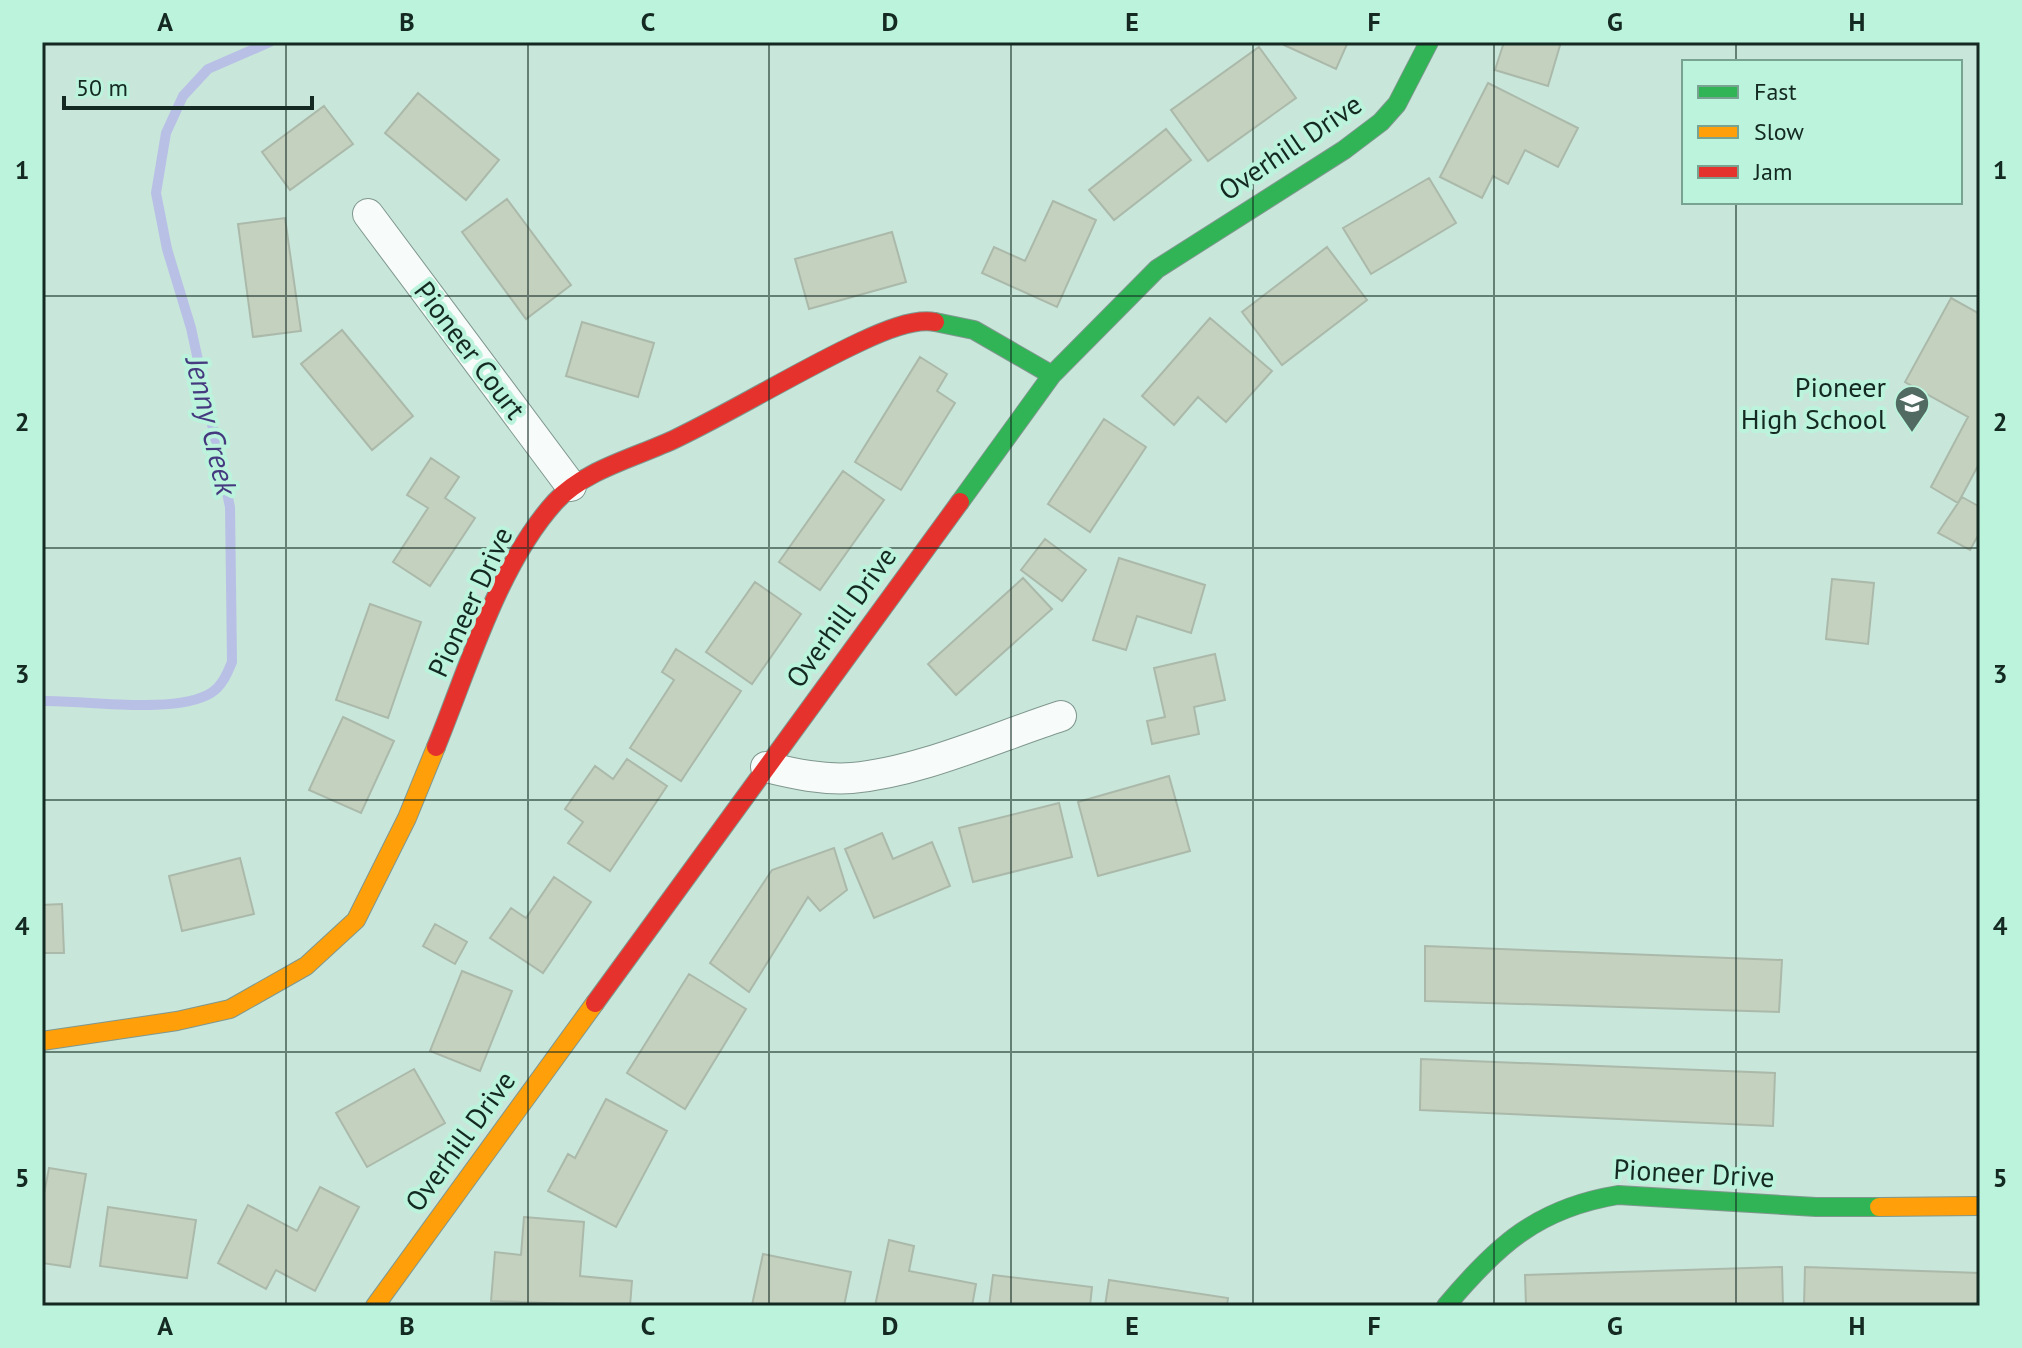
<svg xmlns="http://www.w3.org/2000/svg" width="2022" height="1348" viewBox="0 0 2022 1348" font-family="'PT Sans',sans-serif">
<rect width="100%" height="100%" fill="#c8e6da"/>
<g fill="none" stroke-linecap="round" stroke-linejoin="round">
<path stroke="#b9c0e5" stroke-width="10" d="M42,701C84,700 175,715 211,693C222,686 227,674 232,662L230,507L191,328L167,249L156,193L166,133L183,96L208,69L270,42"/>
</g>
<path fill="#c3d1be" stroke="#abb9aa" stroke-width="2" d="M1286,42H1348L1336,69L1284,45Z
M1504,42H1561L1548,86L1495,70Z
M1259,47L1296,98L1208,161L1171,110Z
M1488,83L1578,128L1558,167L1525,150L1508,184L1493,176L1482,198L1440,177Z
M418,93L499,160L466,200L385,133Z
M324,106L353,144L290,190L262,152Z
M1166,129L1191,160L1114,220L1089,190Z
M1429,178L1456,223L1371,274L1343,228Z
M507,199L571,285L526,319L462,232Z
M1053,201L1096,220L1057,307L982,273L994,247L1025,261Z
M285,218L301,331L253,337L238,224Z
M892,232L906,282L809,309L795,259Z
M1327,247L1367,300L1282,365L1242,312Z
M1951,298L1980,314V462L1958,503L1931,487L1968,417L1905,382Z
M1210,318L1272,371L1226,422L1198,397L1174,425L1142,396Z
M582,322L654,343L638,397L566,376Z
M342,330L413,416L372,450L301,364Z
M920,357L947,374L937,391L955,403L901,490L855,462Z
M1104,419L1146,447L1090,532L1048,504Z
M431,458L459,477L445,498L475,518L430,586L393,562L428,508L407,495Z
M843,471L884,500L820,590L779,562Z
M1962,497L1980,507V532L1970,550L1938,533Z
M1045,539L1086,570L1062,601L1021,570Z
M1119,558L1205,585L1191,633L1137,616L1126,650L1093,640Z
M1023,578L1052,609L956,695L928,664Z
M1832,579L1874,583L1868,644L1826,639Z
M755,582L801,614L752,684L706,652Z
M370,604L421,622L388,718L336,700Z
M676,649L741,691L681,781L630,748L674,680L662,672Z
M1215,654L1225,700L1194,707L1199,734L1152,744L1147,721L1165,717L1154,668Z
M343,717L394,741L361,813L309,790Z
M627,759L667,786L610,871L568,843L583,822L565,809L595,766L613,779Z
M1169,776L1190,851L1098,876L1078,802Z
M1059,803L1072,857L973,882L959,828Z
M882,833L893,859L932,842L950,886L874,918L845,849Z
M834,848L847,890L820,911L808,897L749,992L710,963L772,870Z
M240,858L254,914L182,931L169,876Z
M554,877L591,902L543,973L490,938L511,908L526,918Z
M62,904L64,953H42V905Z
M435,924L467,942L455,964L423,946Z
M1425,946L1782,960L1779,1012L1425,1001Z
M462,971L512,991L480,1071L430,1051Z
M689,974L746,1009L685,1109L627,1073Z
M1421,1059L1775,1073L1773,1126L1420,1110Z
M414,1069L445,1123L367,1167L336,1113Z
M606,1099L667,1131L616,1227L548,1191L568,1154L575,1158Z
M49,1168L86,1174L70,1267L42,1263V1204Z
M320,1187L359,1207L315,1291L276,1270L266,1289L218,1263L248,1205L297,1231Z
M108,1207L196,1220L187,1278L100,1266Z
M524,1217L584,1222L580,1276L632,1281L630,1306L491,1301L495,1252L521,1255Z
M889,1240L914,1246L909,1271L976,1284L972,1306H875Z
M763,1254L851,1272L844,1306L752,1305Z
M1782,1267L1783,1306H1526L1525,1275Z
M1805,1267L1980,1273V1306H1804Z
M993,1275L1092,1287L1090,1306H989Z
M1109,1280L1228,1298L1227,1306H1105Z"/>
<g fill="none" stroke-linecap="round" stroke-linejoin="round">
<g stroke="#7f978e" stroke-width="32">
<path id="street" d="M368,214L571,486
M766,767C795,774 822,780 852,778C920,772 996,737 1061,716"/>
</g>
<g stroke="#7f978e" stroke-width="20">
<path id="fast" d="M935,322L974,330L1052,375
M960,502L1052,375L1157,269L1344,150L1381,122L1397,104L1429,42
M1446,1306C1497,1245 1538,1208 1618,1195L1816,1207H1879"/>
</g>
<g stroke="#7f978e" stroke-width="20">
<path id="slow" d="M42,1041L177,1021L230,1009L306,966L356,920L407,818L436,747
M1879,1207L1980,1206
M375,1306L595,1003"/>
</g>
<g stroke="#7f978e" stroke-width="20">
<path id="jam" d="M436,747C468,669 498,565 555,502C585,469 638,457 677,438C739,408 798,371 860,342C881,332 913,318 935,322
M595,1003L960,502"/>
</g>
<use href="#street" stroke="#f7fbf9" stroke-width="30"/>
<use href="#fast" stroke="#30b455" stroke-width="18"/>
<use href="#slow" stroke="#ff9f0a" stroke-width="18"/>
<use href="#jam" stroke="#e5322d" stroke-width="18"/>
</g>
<path fill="none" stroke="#132921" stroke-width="2" stroke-opacity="0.55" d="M286,42V1306M528,42V1306M769,42V1306M1011,42V1306M1253,42V1306M1494,42V1306M1736,42V62M1736,202V1306M42,296H1980M42,548H1980M42,800H1980M42,1052H1980"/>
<defs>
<g id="school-pin" transform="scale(1.8)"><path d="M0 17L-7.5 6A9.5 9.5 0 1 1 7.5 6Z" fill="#526b62" stroke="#bbf3dc"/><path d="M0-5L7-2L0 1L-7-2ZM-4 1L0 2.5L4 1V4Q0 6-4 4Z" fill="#fff"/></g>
</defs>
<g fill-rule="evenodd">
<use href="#school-pin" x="1912" y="403"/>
</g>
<g text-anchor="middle" stroke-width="8" stroke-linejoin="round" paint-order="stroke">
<g font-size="28" fill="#132921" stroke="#bbf3dc">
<text transform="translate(1290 147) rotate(-34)" y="10">Overhill Drive</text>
<text transform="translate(470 350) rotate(53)" y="10">Pioneer Court</text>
<text transform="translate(470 602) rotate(-65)" y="10">Pioneer Drive</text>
<text transform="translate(841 617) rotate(-54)" y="10">Overhill Drive</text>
<text transform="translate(460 1141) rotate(-54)" y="10">Overhill Drive</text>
<text transform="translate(1694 1173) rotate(3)" y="10">Pioneer Drive</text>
</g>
<g font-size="28" fill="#132921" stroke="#bbf3dc" text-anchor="end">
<text x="1886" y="397">Pioneer<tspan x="1886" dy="32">High School</tspan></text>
</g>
<g font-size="30" font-style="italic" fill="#453a7f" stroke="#bbf3dc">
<text transform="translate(211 426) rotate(77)" y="10">Jenny Creek</text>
</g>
</g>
<rect width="2022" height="1348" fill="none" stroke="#bbf3dc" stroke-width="88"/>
<rect x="1682" y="60" width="280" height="144" fill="#bbf3dc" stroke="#78a291" stroke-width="2"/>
<rect x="1698" y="86" width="40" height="12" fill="#30b455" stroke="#78a291" stroke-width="2"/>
<text x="1754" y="100" font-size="24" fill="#132921">Fast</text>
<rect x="1698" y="126" width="40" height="12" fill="#ff9f0a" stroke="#78a291" stroke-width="2"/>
<text x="1754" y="140" font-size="24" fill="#132921">Slow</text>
<rect x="1698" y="166" width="40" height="12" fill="#e5322d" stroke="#78a291" stroke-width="2"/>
<text x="1754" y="180" font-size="24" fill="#132921">Jam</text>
<path d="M64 96v12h248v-12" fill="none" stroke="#132921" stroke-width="4"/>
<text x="76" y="96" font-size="24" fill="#132921" stroke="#bbf3dc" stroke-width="6" paint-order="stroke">50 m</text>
<rect x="44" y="44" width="1934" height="1260" fill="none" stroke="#132921" stroke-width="3"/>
<g font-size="26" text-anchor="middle" font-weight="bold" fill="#132921">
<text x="165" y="31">A</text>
<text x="407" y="31">B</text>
<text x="648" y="31">C</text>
<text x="890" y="31">D</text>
<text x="1132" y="31">E</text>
<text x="1374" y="31">F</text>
<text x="1615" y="31">G</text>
<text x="1857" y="31">H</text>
<text x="22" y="179">1</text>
<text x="2000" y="179">1</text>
<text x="22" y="431">2</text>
<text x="2000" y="431">2</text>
<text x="22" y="683">3</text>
<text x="2000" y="683">3</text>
<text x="22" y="935">4</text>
<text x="2000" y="935">4</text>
<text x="22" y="1187">5</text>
<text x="2000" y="1187">5</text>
<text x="165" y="1335">A</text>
<text x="407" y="1335">B</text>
<text x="648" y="1335">C</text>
<text x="890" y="1335">D</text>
<text x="1132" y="1335">E</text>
<text x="1374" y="1335">F</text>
<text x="1615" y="1335">G</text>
<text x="1857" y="1335">H</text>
</g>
</svg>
